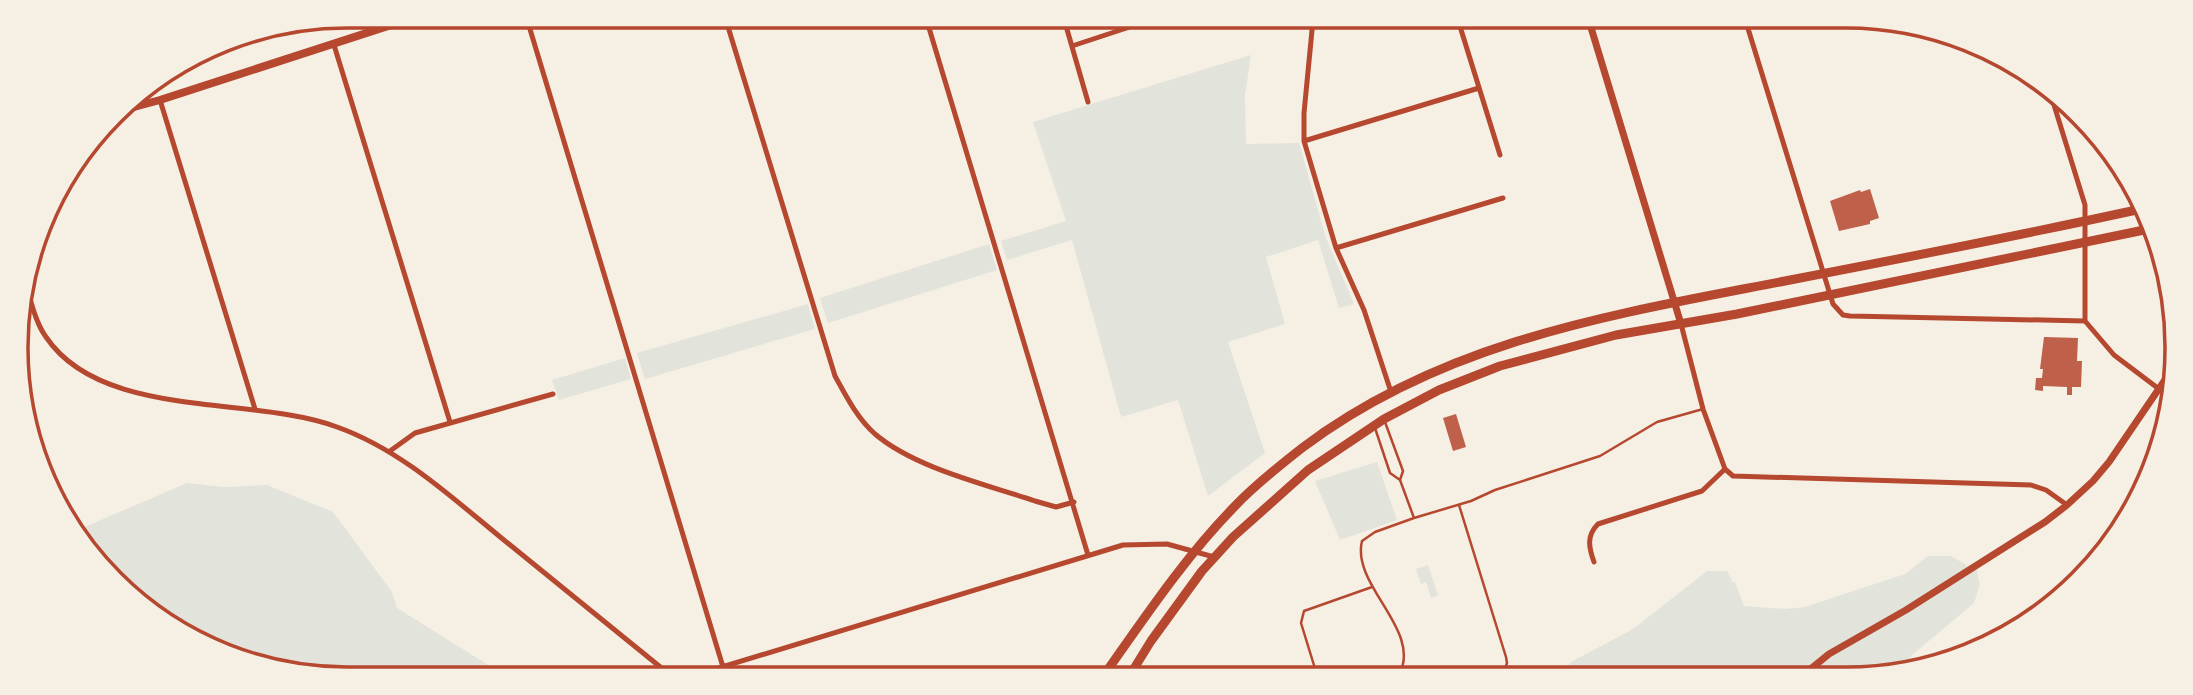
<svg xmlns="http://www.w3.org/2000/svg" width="2193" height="695" viewBox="0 0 2193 695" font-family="Karla,sans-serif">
<rect width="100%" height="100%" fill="#f6efe4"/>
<path fill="#e2e4dc" d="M1251,55L1245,95L1246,144L1299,143L1326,238L1354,304L1339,308L1318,240L1266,257L1285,324L1228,342L1265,453L1208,496L1178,400L1121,417L1072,240L1007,260L1001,241L1066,221L1033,122Z
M989,244L997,270L828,323L820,298Z
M808,304L815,329L645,379L637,353Z
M625,358L631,379L559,400L552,380Z
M1377,462L1397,520L1340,540L1315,481Z
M187,483L225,487L267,485L333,512L392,592L397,608L501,673H282L164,624L84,549L75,531Z
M1928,556H1951L1977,571L1980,585L1974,603L1912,655L1906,667L1909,670L1889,676H1561L1571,662L1633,629L1707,571H1727L1733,583L1735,582L1744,606L1785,609L1805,607L1905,574Z
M1428,565L1438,595L1431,598L1426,582L1421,584L1416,569Z"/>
<path fill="#bf614a" d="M1870,189L1879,218L1870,221V224L1839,231L1830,201L1860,190L1861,192Z
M2044,337L2078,338L2077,361H2082L2081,387H2072V395H2067V387L2043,386V391L2035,390L2036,378H2042L2043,369H2040Z
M1456,414L1466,447L1453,451L1443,418Z"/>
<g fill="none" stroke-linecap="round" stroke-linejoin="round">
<path stroke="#b5482f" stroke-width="2.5" d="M1385,422L1403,471L1400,480L1414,518
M1375,428L1390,473L1400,480
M1459,505L1506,657L1507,663L1503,675
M1317,675L1301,623L1304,611L1372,587
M1399,675C1423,630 1351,586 1362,541L1375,532L1414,518L1471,501L1495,490L1600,456L1657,422L1703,409"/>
<path stroke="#b5482f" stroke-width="5" d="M526,16L723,667
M725,17L835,376C846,396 857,418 875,434C915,468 985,484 1035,501L1056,507L1074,502
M926,18L1088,555
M1064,19L1088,102
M1313,20L1304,113V141L1336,248L1364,310L1391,392
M1458,20L1500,155
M1746,22L1833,304L1843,315L1850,316L2085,321
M334,45L450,422
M1072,46L1154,19
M2050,92L2085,205V321L2114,355L2159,389
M160,100L255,409
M1304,141L1479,88
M1336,248L1503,198
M25,282C31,300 35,322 46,337C102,420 251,395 337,427C399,449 449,495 499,536C554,580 609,625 664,670L683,674
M1681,324L1703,409L1725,469L1733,476L2031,485L2046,490L2067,505
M390,451L415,433L553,394
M1594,562C1589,548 1586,536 1598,524L1702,491L1725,469
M699,674L1123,545L1167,544L1214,557"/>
<path stroke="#b5482f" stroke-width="7" d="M1589,21L1681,324
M1802,676L1829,654L1906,610L2045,522L2067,505L2093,481L2109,462L2171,371"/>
<path stroke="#b5482f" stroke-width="8" d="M119,111L160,100L419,16"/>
<path stroke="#b5482f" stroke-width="9" d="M1104,675C1145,617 1185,557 1235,506C1255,485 1279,466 1302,448C1445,340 1615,314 1785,281C1904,258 2022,235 2141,209
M1130,675L1151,641L1202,571L1233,537L1308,470L1384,419L1439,390L1500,366L1616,335L1737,314L2149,229"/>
</g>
<path d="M0 0H2193V695H0ZM347 28H1846A319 319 0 0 1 2165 347V348A319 319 0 0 1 1846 667H347A319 319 0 0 1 28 348V347A319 319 0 0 1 347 28Z" fill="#f6efe4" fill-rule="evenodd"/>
<path fill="none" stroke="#b5482f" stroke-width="3.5" d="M347 28H1846A319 319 0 0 1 2165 347V348A319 319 0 0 1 1846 667H347A319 319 0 0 1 28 348V347A319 319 0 0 1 347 28Z"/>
</svg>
